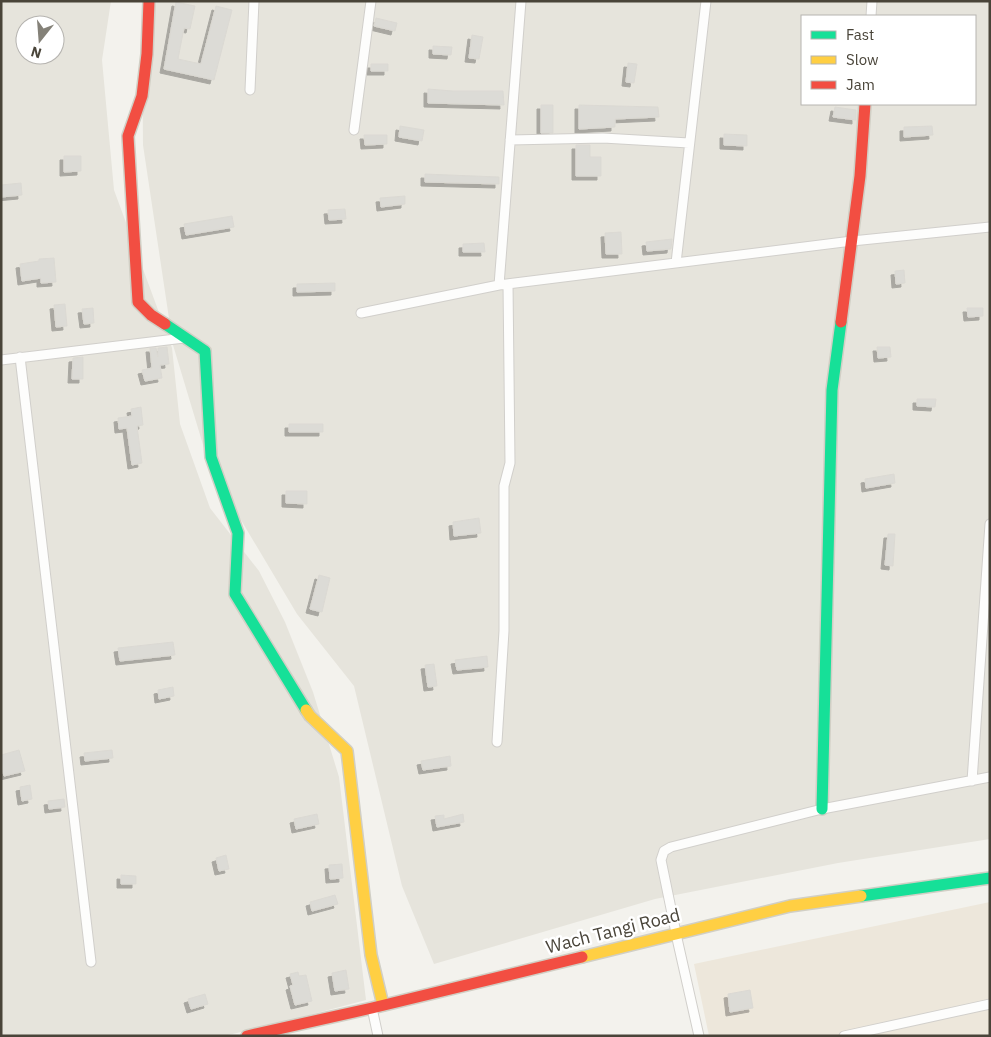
<svg xmlns="http://www.w3.org/2000/svg" width="991" height="1037" viewBox="0 0 991 1037" font-family="'IBM Plex Sans',sans-serif">
<defs>
<filter id="shadow"><feDropShadow dx="-4" dy="4" stdDeviation="0" flood-color="#0004"/></filter>
</defs>
<rect width="100%" height="100%" fill="#f3f2ed"/>
<path fill="#e6e4dc" fill-rule="evenodd" d="M1,1H111L102,60L114,190L172,348L180,424L210,508L259,571L285,622L313,692L339,777L366,1000L287,1021L224,1036H1ZM25,25H55V55H25Z
M153,1H990V839L838,863L655,899L434,964L402,886L354,686L297,614L210,468L173,345L143,145L142,20ZM802,16H975V104H802Z"/>
<path fill="#ede7db" d="M990,902V1036H709L694,964Z"/>
<path fill="#dcdbd6" stroke="#dbd9d3" filter="url(#shadow)" d="M176,2L195,6L190,29L184,28L178,59L201,64L216,6L232,10L214,80L164,69Z
M376,18L397,23L395,31L374,26Z
M472,35L483,37L479,59L469,58Z
M433,46L452,47L451,55L433,54Z
M628,63L637,64L634,83L626,82Z
M371,64H388V71H371Z
M428,89L453,91H503L504,105L428,103Z
M541,105H553V133H541Z
M579,105L658,107L659,117L615,119V127L579,129Z
M835,107L856,110V120L833,117Z
M400,126L424,130L422,141L399,137Z
M932,126L933,135L904,137V127Z
M724,134L747,135V146L724,145Z
M364,135H387V144L365,145Z
M576,145H590V157H601V176H576Z
M64,156H81V171L64,172Z
M425,174L499,177V184L425,182Z
M21,183L22,195L1,197V185Z
M405,196V204L381,207L380,198Z
M345,209L346,219L329,220L328,210Z
M232,216L234,227L186,235L184,224Z
M621,232L622,254H606L605,233Z
M672,239L671,249L647,251L646,242Z
M484,243L485,252H463V244Z
M54,258L56,282L41,283V278L22,281L20,264L39,261V259Z
M904,270L905,283L896,284L895,271Z
M335,283V291L297,292V284Z
M65,304L67,326L56,327L54,305Z
M93,308L94,323L84,324L82,309Z
M967,308H983V316L968,317Z
M167,347L169,364L160,365L162,378L145,381L142,370L152,368L150,348H156L158,357V348Z
M877,347H890L891,357L878,358Z
M83,357V379H72L73,358Z
M917,399H936L935,407L917,406Z
M141,407L143,425L137,426L142,463L132,465L127,428L119,429L118,418L132,416L131,409Z
M289,424H323V432H289Z
M894,474L895,483L866,488L865,479Z
M286,491H307V504L286,503Z
M479,518L481,533L454,536L453,522Z
M888,534H895L893,566L885,565Z
M319,575L330,578L322,612L310,609Z
M173,642L175,655L120,661L118,648Z
M487,656L488,667L457,670L455,660Z
M434,664L437,686L428,687L425,665Z
M173,687L174,696L159,699L158,690Z
M19,750L25,771L4,776L1,767V755Z
M112,750L113,758L85,761L84,753Z
M450,756L451,766L423,770L421,761Z
M30,785L32,799L22,801L20,787Z
M64,799L65,807L49,809L48,801Z
M317,814L319,824L296,829L294,819Z
M463,814L464,822L437,827L435,816L444,815V819Z
M226,855L229,869L219,871L216,858Z
M342,864L343,878L330,879L329,865Z
M121,875L136,876V884H121Z
M335,895L338,904L312,911L310,902Z
M346,970L349,989L335,991L332,973Z
M298,972L299,976L306,975L312,1001L295,1005L290,986L293,985L290,974Z
M750,990L753,1008L730,1012L728,994Z
M205,994L208,1004L191,1009L188,999Z"/>
<g fill="none" stroke-linecap="round" stroke-linejoin="round">
<g stroke="#d1cfcb" stroke-width="11">
<path id="street" d="M871,16L872,1
M250,90L254,1
M354,130L371,1
M510,140L603,138L689,143
M676,263L706,1
M499,285L521,1
M361,313L499,285L852,241L990,227
M20,357L91,962
M1,360L184,338
M497,742L504,631V486L510,463L508,284
M972,781L990,524
M675,928L661,860L664,851L671,847L822,809L990,777
M676,934L699,1036
M372,1008L378,1036
M844,1036L990,1004"/>
</g>
<g stroke="#d1cfc5" stroke-width="14">
<path id="fast" d="M165,324L205,351L211,457L238,533L235,594L306,710
M822,809L832,390L841,322
M861,896L990,878"/>
</g>
<g stroke="#d1cfc5" stroke-width="14">
<path id="slow" d="M306,710L310,716L347,751L371,955L383,1005
M582,957L790,906L861,896"/>
</g>
<g stroke="#d1cfc5" stroke-width="14">
<path id="jam" d="M149,1L147,54L142,96L128,136L138,302L151,315L165,324
M841,322L860,176L865,104
M247,1036L372,1008L582,957"/>
</g>
<use href="#street" stroke="#fdfdfc" stroke-width="9"/>
<use href="#fast" stroke="#16e098" stroke-width="11"/>
<use href="#slow" stroke="#ffcf43" stroke-width="11"/>
<use href="#jam" stroke="#f24e42" stroke-width="11"/>
</g>
<g text-anchor="middle" stroke-width="5" stroke-linejoin="round" paint-order="stroke">
<g font-size="18" fill="#494439" stroke="#fff">
<text transform="translate(613 931) rotate(-14)" y="6">Wach Tangi Road</text>
</g>
</g>
<rect width="991" height="1037" fill="none" stroke="#494439" stroke-width="5"/>
<rect x="801" y="15" width="175" height="90" fill="#ffffff" stroke="#b6b4b0"/>
<rect x="811" y="31" width="25" height="8" fill="#16e098" stroke="#b6b4b0"/>
<text x="846" y="40" font-size="15" fill="#494439">Fast</text>
<rect x="811" y="56" width="25" height="8" fill="#ffcf43" stroke="#b6b4b0"/>
<text x="846" y="65" font-size="15" fill="#494439">Slow</text>
<rect x="811" y="81" width="25" height="8" fill="#f24e42" stroke="#b6b4b0"/>
<text x="846" y="90" font-size="15" fill="#494439">Jam</text>
<g transform="translate(40 40) rotate(197)"><circle r="24" fill="#ffffff" stroke="#b6b4b0"/>
<path d="M0-4L9 19L0 12L-9 19Z" fill="#848178"/>
<text y="-8" font-size="14" font-weight="bold" text-anchor="middle" fill="#494439">N</text>
</g>
</svg>
